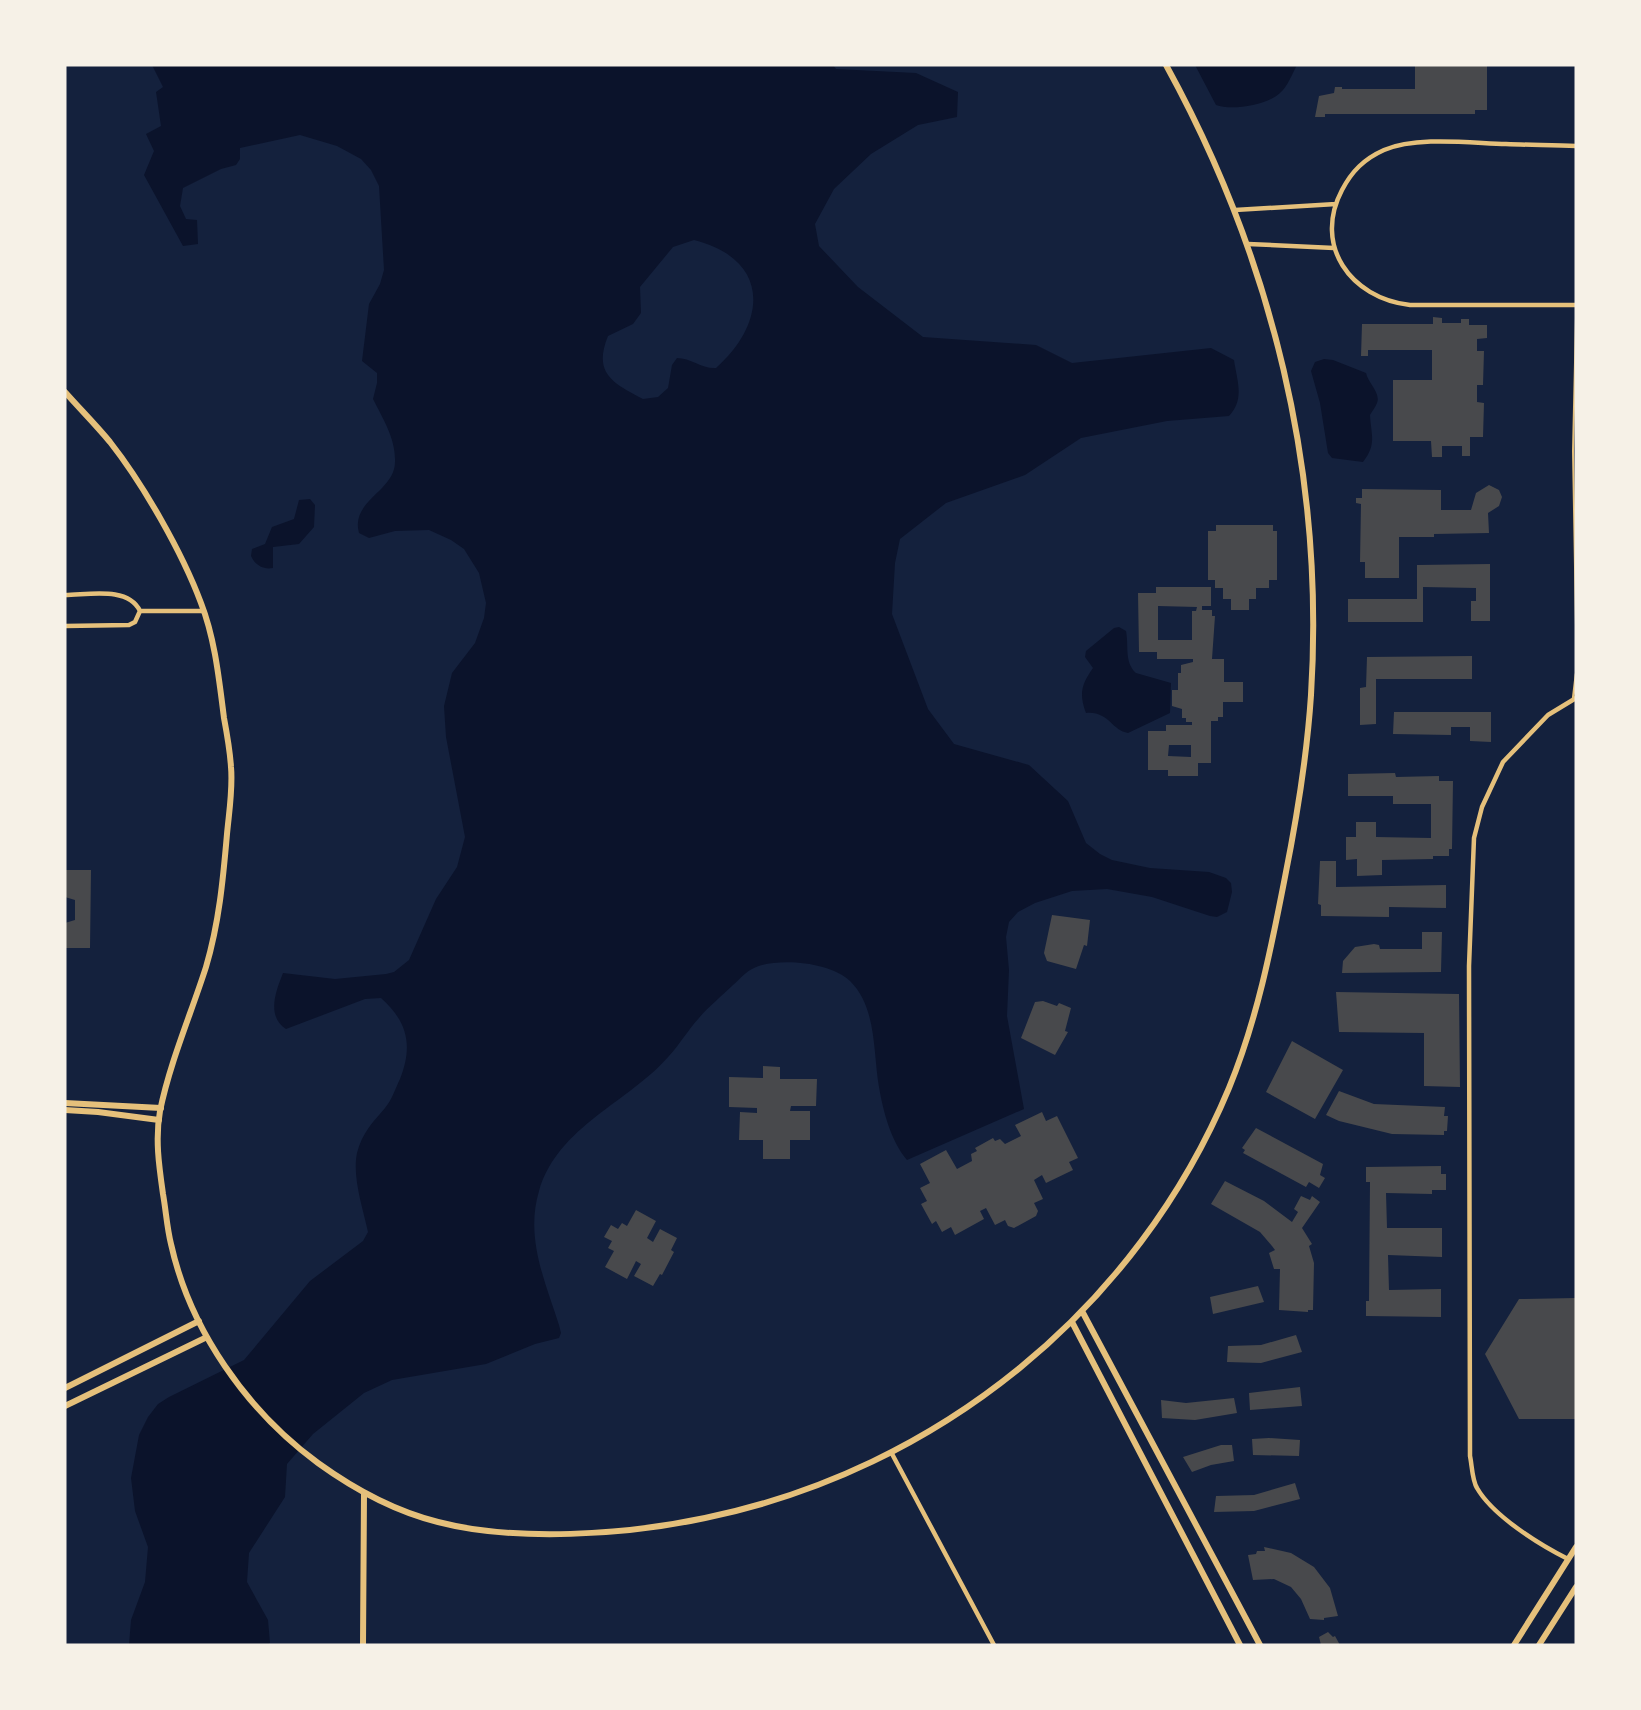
<svg xmlns="http://www.w3.org/2000/svg" width="1641" height="1710" viewBox="0 0 1641 1710" font-family="'Titillium Web',sans-serif">
<rect width="100%" height="100%" fill="#14213d"/>
<path fill="#0b132b" fill-rule="evenodd" d="M152,65H833L836,69L916,73L958,92L957,117L918,125L871,154L834,189L815,224L819,246L858,287L923,337L1036,345L1072,363L1211,348L1234,360C1237,381 1245,399 1229,416L1167,421L1081,438L1025,475L946,503L900,539L895,563L892,614L928,709L954,744L1029,765L1068,801L1086,843L1100,854L1112,860L1150,868L1209,872L1226,878L1231,883L1232,892L1227,912L1217,917L1210,916L1152,897L1107,889L1072,891L1035,903L1018,912L1009,922L1006,937L1009,970L1007,1016L1024,1109L907,1160C891,1141 883,1111 879,1087C873,1053 877,1007 850,981C831,962 777,957 754,968C746,971 739,980 733,985C722,996 709,1006 699,1018C688,1030 680,1044 669,1056C628,1103 558,1126 539,1191C525,1238 545,1281 559,1325L561,1333L559,1338L535,1344L486,1364L392,1380L364,1393L313,1434L287,1464L285,1497L249,1553L247,1582L268,1620L270,1643L267,1645H129L131,1620L145,1582L148,1547L135,1511L131,1478L139,1435L148,1417L158,1404L169,1397L244,1360L310,1281L363,1241L368,1232C363,1208 352,1177 357,1153C362,1133 373,1122 385,1108C392,1100 395,1089 400,1079C413,1046 408,1022 381,998L365,999L286,1029C266,1016 276,991 283,973L335,979L386,974L394,972L409,960L436,899L457,867L465,837L446,737L444,706L452,673L475,643L484,618L486,603L479,573L464,549L451,540L429,530L395,531L369,538L359,533C350,501 395,491 395,462C396,439 383,419 373,399L377,383V373L362,361L369,304L380,284L384,270L379,186L371,170L361,159L337,146L300,135L240,148V159L236,165L221,169L183,188L180,206L186,219L197,220L198,244L183,246L144,175L154,151L146,134L161,126L156,92L163,87ZM694,240C770,259 768,322 716,368C702,369 691,358 677,358L672,365L668,388L658,397L643,399C612,383 593,373 608,336L633,324L641,313L640,287L673,247Z
M1195,65H1297C1292,74 1288,86 1280,93C1267,105 1232,111 1216,105Z
M1324,359L1333,360L1366,373C1368,383 1381,393 1377,403C1375,408 1372,411 1370,415C1371,435 1377,444 1363,462L1332,458L1328,453L1320,403L1311,371L1315,362Z
M310,499L315,505L314,527L299,544L273,547V568C263,570 255,565 251,556L252,549L265,544L272,527L294,519L299,500Z
M1119,627L1126,631C1129,646 1124,662 1136,673L1171,683L1170,713L1128,733C1112,731 1109,711 1086,713C1079,694 1081,685 1093,668L1085,657L1086,651L1114,628Z"/>
<path fill="#48494c" fill-rule="evenodd" d="M1415,65H1487V110H1475V114H1325V117H1315L1319,96L1334,93L1335,87H1342V89H1415Z
M1433,317L1442,318V323H1461V319H1469V325H1487V338L1477,339V351H1484L1483,385H1477V402L1484,403L1483,437H1470V456H1462V446H1442V457H1432L1431,441H1393V380H1432V350H1368V356H1361L1362,324H1433Z
M1489,485L1499,490L1502,497L1499,506L1488,513L1489,533L1434,534V537H1399V578H1365V562H1360L1361,504L1356,503V498H1362V489L1441,490V510H1471L1476,493Z
M1216,525H1273V531H1277V580H1269V588H1256V599H1249V610H1231V599H1223V588H1215V580H1208V531H1216Z
M1490,564V621H1471V601H1476V588L1423,587V622H1348V599H1417V565Z
M1156,587H1211V606H1202V610H1212V616H1215L1212,659H1224V682H1243V702H1223V717H1218V721H1211V763H1198V776H1168V770H1148V731H1166V725H1192V722H1186V718H1182V709L1172,706V690H1178V673H1181V665L1193,662V659H1157V652H1139L1138,593H1156ZM1158,606L1197,607L1196,611H1192V640H1158ZM1169,745H1191V757L1168,756Z
M1472,656V679H1376V724L1360,725V688L1366,687L1367,657Z
M1394,712H1491V742L1470,741V727H1451V735L1393,734Z
M1395,773L1396,777L1439,776V781H1453L1452,849H1449V856H1433V859L1382,860V875L1357,876V859L1346,860V837H1356V822H1376V837L1431,838V804H1393V796H1348V774Z
M1320,861H1336V887L1446,885V908L1389,907V917L1321,916V905L1318,904Z
M65,870H91L90,948H65V923L75,920V900L65,897Z
M1052,915L1090,920L1087,946L1084,945L1076,969L1047,961L1044,953Z
M1422,932H1442L1441,972L1342,973L1343,961L1355,947L1374,944L1379,945L1380,949H1422Z
M1336,992L1459,994L1460,1087L1424,1086V1033L1339,1032Z
M1043,1001L1057,1006L1059,1003L1071,1008L1065,1031L1068,1032L1055,1055L1021,1038L1035,1002Z
M1292,1041L1343,1070L1315,1119L1266,1092Z
M763,1066L780,1067V1079H817L816,1106H791L790,1111H810V1140H790V1159H763V1140H739L740,1112L757,1113V1108L729,1107V1077L763,1078Z
M1339,1091L1374,1104L1445,1107L1444,1116H1448L1447,1131H1444V1135L1392,1134L1339,1121L1326,1115Z
M1042,1112L1046,1121L1057,1116L1078,1158L1069,1162L1073,1170L1046,1183L1042,1175L1034,1180L1043,1199L1034,1203L1038,1211L1036,1216L1014,1228L1008,1226L1005,1220L995,1225L986,1208L980,1211L984,1219L955,1235L951,1227L942,1232L936,1221L932,1224L921,1204L927,1201L920,1188L930,1183L920,1164L946,1150L957,1169L972,1161L971,1154L977,1151L975,1148L993,1138L995,1141L1000,1139L1005,1144L1021,1136L1015,1125Z
M1256,1128L1323,1164L1320,1175L1325,1178L1319,1188L1309,1182L1306,1187L1243,1153L1245,1150L1242,1148Z
M1441,1166V1174H1446V1190H1432V1194L1386,1193L1387,1228H1442V1257L1388,1255L1389,1290L1441,1289V1317L1366,1316V1301H1369L1370,1182H1366V1167Z
M1225,1181L1264,1201L1292,1222L1298,1212L1294,1209L1301,1196L1310,1200L1312,1196L1320,1202L1302,1228L1312,1244L1309,1246L1314,1263L1313,1310H1308V1312L1279,1310L1280,1269H1274L1269,1253L1275,1250L1272,1246L1260,1232L1211,1204Z
M636,1210L656,1221L647,1238L653,1242L660,1229L677,1238L671,1250L674,1252L662,1275L660,1274L653,1286L634,1276L641,1264L636,1261L627,1279L605,1267L614,1251L608,1248L612,1241L604,1237L611,1225L618,1229L622,1223L627,1226Z
M1258,1286L1264,1302L1213,1314L1210,1297Z
M1576,1298V1419H1519L1485,1354L1519,1299Z
M1296,1335L1302,1352L1261,1363L1227,1362L1228,1346L1261,1345Z
M1300,1387L1302,1406L1250,1410L1249,1393Z
M1234,1398L1237,1413L1195,1420L1162,1418L1161,1400L1186,1403Z
M1269,1438L1300,1440L1299,1456L1253,1455L1252,1439Z
M1221,1445H1232L1234,1461L1211,1465L1192,1472L1183,1457Z
M1295,1483L1300,1499L1254,1511L1214,1512L1216,1496L1254,1495Z
M1264,1547L1291,1553L1314,1567L1330,1588L1338,1616L1324,1618V1620L1310,1619L1301,1599L1291,1587L1274,1579L1253,1580L1248,1555L1256,1554L1257,1551H1265Z
M1328,1632L1333,1637L1335,1636L1340,1645H1321L1319,1637Z"/>
<g fill="none" stroke-linecap="round" stroke-linejoin="round">
<path stroke="#e5c07b" stroke-width="2" d="M1576,318L1573,451L1576,625"/>
<path stroke="#e5c07b" stroke-width="2.5" d="M1573,699L1576,674"/>
<path stroke="#e5c07b" stroke-width="4.5" d="M1576,146C1553,145 1530,145 1506,144C1470,143 1417,136 1384,150C1364,159 1352,171 1342,190C1313,245 1350,298 1410,305H1576
M1235,210L1336,204
M1248,244L1334,248
M65,595C88,595 128,586 140,611
M65,626L129,625L135,622L140,611H204
M891,1452L994,1645
M1568,1559C1540,1545 1493,1516 1477,1488C1472,1480 1472,1465 1470,1456L1469,966L1474,838L1482,807L1503,762L1548,715L1576,698"/>
<path stroke="#e5c07b" stroke-width="6" d="M65,392C80,409 96,425 110,442C143,484 182,552 201,603C215,639 219,679 224,718C227,734 230,751 231,767C233,789 229,812 227,834C223,880 219,923 206,967C191,1014 170,1062 160,1111C155,1139 159,1166 163,1194C166,1211 167,1228 171,1244C190,1330 247,1411 318,1463C354,1489 394,1511 438,1522C515,1542 626,1535 705,1518C938,1470 1137,1309 1229,1088C1257,1020 1271,949 1285,877C1297,817 1307,756 1311,695C1325,474 1272,258 1166,65
M1082,1311L1260,1645
M1072,1322L1240,1645
M65,1388L199,1321
M65,1406L207,1337
M363,1645L364,1493"/>
<path stroke="#e5c07b" stroke-width="6" d="M65,1103L161,1108
M65,1110L98,1112L159,1120
M1514,1645L1576,1547
M1539,1645L1576,1587"/>
</g>
<rect width="1641" height="1710" fill="none" stroke="#f6f1e7" stroke-width="133"/>
</svg>
